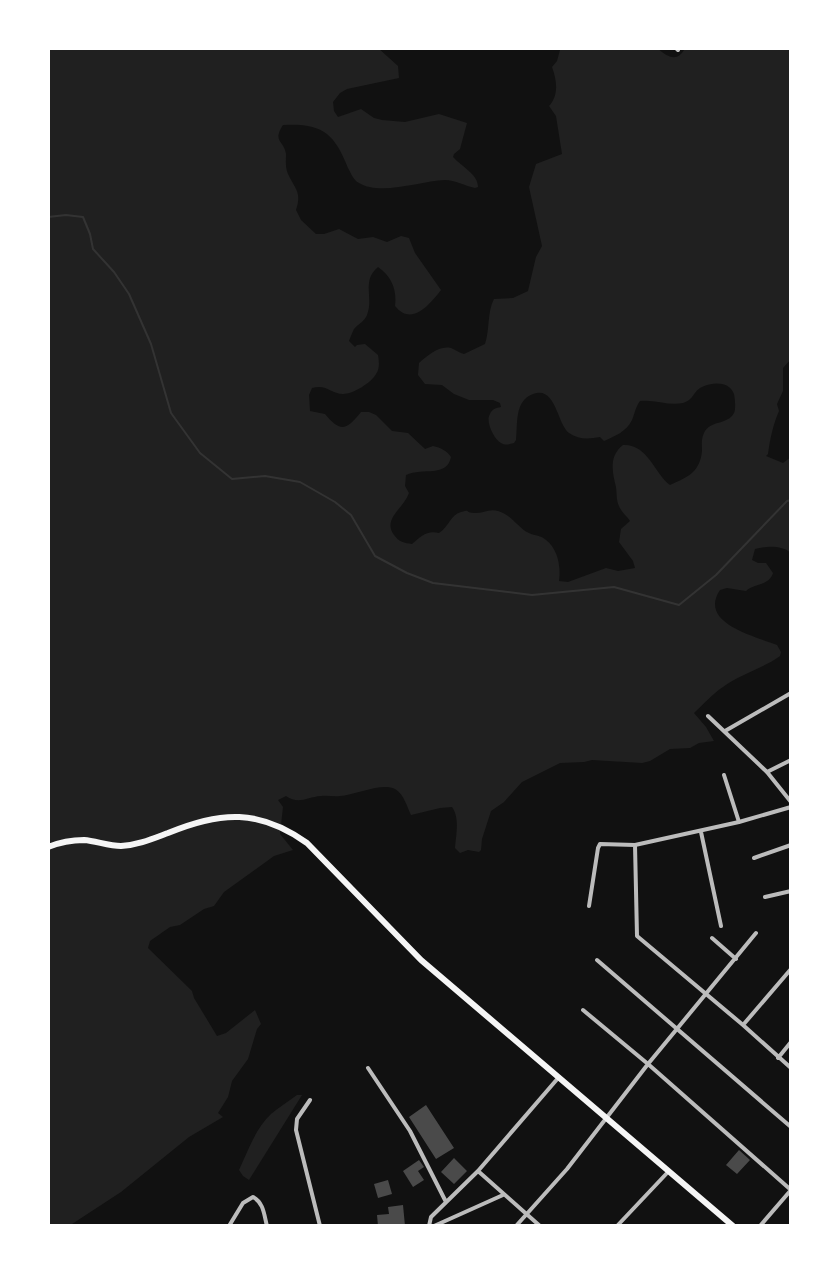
<svg xmlns="http://www.w3.org/2000/svg" width="839" height="1274" viewBox="0 0 839 1274" font-family="Georgia,serif">
<rect width="100%" height="100%" fill="#111"/>
<path fill="#202020" d="M48,48H378L398,66L399,78L347,89L340,93L333,102L334,111L338,117L361,109L374,118L382,120L405,122L439,114L467,123L460,149L454,154L453,157C462,167 478,174 478,187L475,188C465,186 455,180 445,180C420,181 381,196 359,183C353,180 351,173 348,168C334,132 321,123 283,125C272,142 284,140 286,154C286,161 285,167 288,174C295,189 302,192 296,210L301,220L316,234H324L339,229L358,239L373,237L387,242L401,236L409,238L415,253L441,290C430,304 412,327 395,306C397,290 392,277 378,267C361,281 374,298 367,315C365,321 358,324 354,329C353,331 350,338 349,341L355,347L357,345L365,344L378,355C379,361 380,369 376,374C371,383 353,394 343,394C331,394 327,384 312,388L309,395L310,411L325,414C340,432 346,431 361,412H369L376,415L392,431L408,433L425,449L433,446C441,448 446,450 451,457C447,478 423,467 406,475L405,486L409,493C404,508 382,519 394,535C399,542 404,543 412,544C421,536 427,530 439,533C449,527 450,515 461,512C472,509 463,512 474,513C482,514 489,508 498,511C512,515 519,529 529,533C535,536 541,535 546,540C558,549 561,567 559,581L568,582L606,568L618,571L635,568L633,561L619,542L621,529L630,521C627,516 621,512 619,506C616,500 617,493 616,487C612,471 609,456 623,445C648,444 654,473 670,485C688,477 700,472 702,451C702,445 701,439 704,433C710,420 728,425 734,413C736,409 735,399 734,394C729,381 713,382 702,387C693,391 694,400 683,403C669,406 654,399 640,401C635,408 635,413 632,420C626,432 615,436 604,441L600,437C589,439 579,440 569,433C557,424 556,385 533,394C514,401 518,424 516,440L514,443C509,444 506,446 501,443C494,439 485,421 490,414C492,409 496,408 501,407L500,403L493,400H469L454,394L442,385L425,384L418,375L419,363C427,356 439,345 451,348C456,350 460,353 464,354L485,344C490,329 487,312 494,299L513,298L528,291L536,257L542,246L529,187L536,164L562,154L556,116L549,106C559,95 557,81 552,67L557,61L560,50L564,48H657C667,57 678,63 685,48H791V359L783,368V391L777,404L779,411C773,425 770,439 768,454L766,456L783,463L791,457V553C782,545 766,546 755,549L752,560L758,563H766L773,573C769,586 755,583 746,591L727,588L720,590C698,623 754,636 777,645L781,652L780,656C762,669 740,674 723,687C712,694 703,705 694,713L706,727L714,741L699,743L690,748L670,749L650,761L642,763L592,760L584,762L560,763L522,782L504,802L491,811L482,839L481,850L479,852L468,850L460,853L455,848C456,835 460,818 452,807L440,808L411,815C407,807 404,794 395,789C382,782 355,795 340,796C334,797 327,795 321,796C307,797 299,805 286,796L278,800L283,807L280,834L293,850L274,856L224,892L214,906L204,909L180,925L170,927L150,941L148,948L192,991L194,998L217,1036L226,1033L255,1010L261,1024L257,1029L248,1059L232,1081L228,1097L218,1113L223,1117L189,1137L121,1192L69,1226H48Z
M297,1095H302L249,1180L243,1176L239,1170C248,1151 255,1129 271,1114C279,1107 289,1101 297,1095Z"/>
<g fill="none" stroke-linecap="round" stroke-linejoin="round">
<path stroke="#333" stroke-width="2" d="M48,217L66,215L83,217L90,234L93,249L114,272L129,294L151,344L171,413L200,453L232,479L265,476L300,482L335,502L351,515L375,556L407,573L433,583L532,595L614,587L679,605L716,575L787,501L791,500"/>
</g>
<path fill="#4a4a4a" d="M426,1105L454,1148L436,1159L409,1117Z
M739,1150L750,1160L737,1174L726,1165Z
M454,1158L467,1171L454,1184L441,1172Z
M419,1160L424,1167L418,1171L424,1180L413,1187L403,1171Z
M388,1180L392,1194L378,1198L374,1184Z
M403,1205L405,1226H378L377,1215L389,1214L388,1207Z"/>
<g fill="none" stroke-linecap="round" stroke-linejoin="round">
<path stroke="#bcbcbc" stroke-width="4" d="M676,48L678,50
M708,716L767,772L791,802
M725,731L791,693
M767,772L791,760
M724,775L739,822
M701,832L721,926
M635,845L637,936L743,1025L791,1068
M754,858L791,845
M765,897L791,891
M589,906L598,848L600,844L635,845L739,822L791,807
M712,938L736,959
M597,960L791,1127
M583,1010L648,1064L791,1190
M743,1025L791,969
M778,1058L791,1042
M368,1068L410,1131L446,1202
M310,1100L297,1119L296,1130L320,1226
M478,1171L540,1226
M229,1226L243,1203L253,1197C264,1203 264,1215 267,1226
M429,1226L431,1217L478,1171L559,1077
M434,1226L503,1195
M516,1226L567,1169L648,1064L756,933
M617,1226L668,1172
M760,1226L791,1190"/>
<path stroke="#f5f5f5" stroke-width="6" d="M48,847C58,843 73,840 84,840C96,841 109,846 121,846C138,845 152,839 168,833C221,811 259,809 307,843L421,960L733,1226"/>
</g>
<rect width="839" height="1274" fill="none" stroke="#ffffff" stroke-width="100"/>
</svg>
